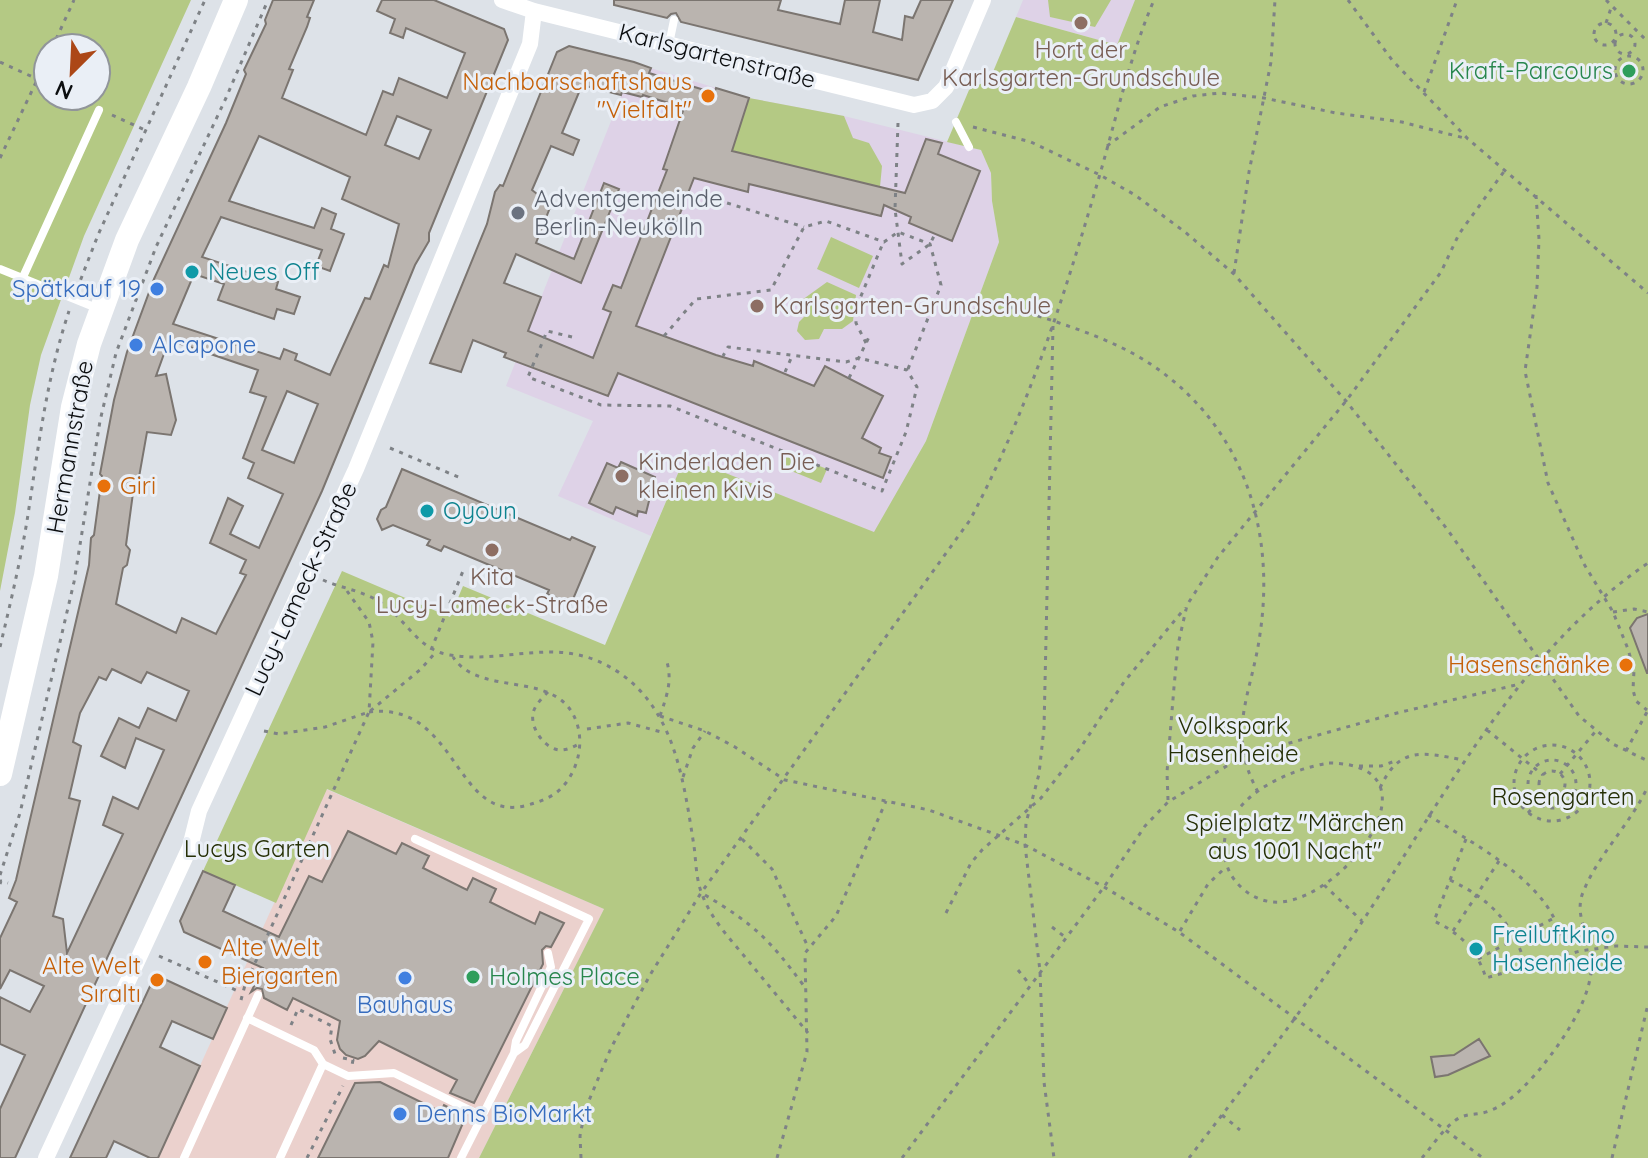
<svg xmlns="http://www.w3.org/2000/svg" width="1648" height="1158" viewBox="0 0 1648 1158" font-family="Quicksand,sans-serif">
<rect width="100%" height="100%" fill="#dde2e8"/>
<path fill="#ebd1cd" d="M326,789L604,909L479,1158H158Z"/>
<path fill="#ded2e7" d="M1023,0H1135L1117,45L1016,17Z
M634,63L749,98L844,116L981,150L991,173L992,201L999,242L926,441L874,533L685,457L651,536L558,496L593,421L506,386Z"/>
<path fill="#b4c984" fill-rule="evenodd" d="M0,0H191L84,236L41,355L30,405L15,513L0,591ZM48,48H96V96H48Z
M1048,0H1111L1095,27L1050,17Z
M1135,0H1648V1158H479L604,909L327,789L276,903L203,871L342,571L450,617L463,586L605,645L685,457L874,532L926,441L999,242L992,201L991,173L981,150L947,142L969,90L990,79L1016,17L1117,45Z
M749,98L844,116L853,138L869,143L882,166L880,187L732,151Z
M831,237L873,256L859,288L817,269Z
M827,282L856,295L853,321L842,329H824L819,339L805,340L797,331L799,322L807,314L802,300Z
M785,452L827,469L821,483L779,466Z"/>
<path fill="#bab4af" stroke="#7b7570" stroke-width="2" fill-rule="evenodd" d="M273,0H314L307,17L310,18L307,27L289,69L293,70L282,98L366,135L383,91L393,95L399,78L447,98L465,53L406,28L403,38L390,33L395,19L377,11L382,0H434L504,29L508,40L429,233V241L415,265L322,491L15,1158H0V1109L25,1055L0,1044V997L30,1012L44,986L10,970L0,989V938L17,902L9,898L16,880L89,565L91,538L94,535L102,476L100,474L114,400L127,352L154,279L226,123L246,74L244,70L266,24L265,20ZM397,116L431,130L419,159L385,145ZM259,136L350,177L342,199L399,224L388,267L384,265L370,299L365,298L330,375L295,360L297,354L284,349L280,359L173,324L194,274L224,284L218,300L274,319L277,309L294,314L300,297L276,289L278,282L202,257L221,217L322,250L316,266L330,271L344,234L331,229L336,214L322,208L314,228L229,201ZM169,340L258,370L250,392L266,397L243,458L254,463L248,478L283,494L259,548L230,534L243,506L228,498L210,543L246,560L240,573L246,575L216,634L182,618L176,633L116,604L123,568L127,565L130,550L126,545L133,493L136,494L147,432L171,435L176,420L166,374L156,376ZM287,391L318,404L294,463L262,450ZM112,669L141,683L147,672L189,691L176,721L148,708L139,728L119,718L101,756L125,768L136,738L164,750L138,809L113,797L103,825L123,834L67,953L63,919L53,916L80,801L69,798L81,746L73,742L80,713L99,677L106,680Z
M614,0H781L778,10L840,24L845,0H880L873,32L902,40L905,16L913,18L921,0H953L918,80L681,22L676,13L671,14L667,18L614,5Z
M569,46L634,62L651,68L649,73L714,93L716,88L749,98L732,151L905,193L926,139L942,143L938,154L980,171L952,241L909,223L911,217L884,205L881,216L749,184L748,192L694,178L636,326L716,355L753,366L754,361L814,386L825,366L883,396L862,438L881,448L879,453L891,457L883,478L618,373L608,396L504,357L506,353L473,340L461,372L430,363L487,224L495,192L500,185L503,186L557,52ZM582,85L621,95L622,92L642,97L643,95L684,108L663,169L667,170L621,288L613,285L603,309L611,312L593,358L528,331L541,297L504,283L516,254L581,283L619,189L604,183L574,259L536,243L551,205L532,190L551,146L573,155L579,140L562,133Z
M621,462L655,477L646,513L638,511L637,516L616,507L613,514L589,503L607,463L618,468Z
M402,469L570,540L572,537L595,547L571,604L547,594L549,590L444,546L441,551L427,545L430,540L393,525L382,530L377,519L381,510L386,507Z
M1648,614V673H1647L1630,628L1637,618Z
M348,831L396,854L402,843L429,856L423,868L467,890L473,878L496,889L490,902L535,924L540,912L564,923L551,947L546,946L542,950L543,964L474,1103L450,1093L457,1080L379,1041L365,1056L358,1059L346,1055L340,1049L337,1040L340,1021L293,998L287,1010L264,998L262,989L257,988L251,992L263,968L184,932L180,921L203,871L235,885L223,911L279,937L309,876L322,882Z
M162,978L227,1008L213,1039L172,1021L160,1047L200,1066L158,1158H150L114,1141L106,1158H70L152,982Z
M1479,1039L1490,1056L1448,1075L1435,1077L1431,1057L1454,1055Z
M380,1082L441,1112L444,1105L466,1116L448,1158H318L355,1083Z"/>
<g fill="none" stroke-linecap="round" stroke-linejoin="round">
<path stroke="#7e8286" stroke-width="3" stroke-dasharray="4 6" stroke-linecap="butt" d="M1348,0L1392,60L1468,139L1648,293
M1606,0L1648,42
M1606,23L1612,5
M1594 34a11 11 0 1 1 22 0a11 11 0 1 1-22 0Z
M1615 44a10 10 0 1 1 20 0a10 10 0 1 1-20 0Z
M52,48L74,0
M1615 70a14 14 0 1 1 28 0a14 14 0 1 1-28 0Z
M0,62L48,84
M1424,92L1457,0
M72,96L87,103
M112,115L147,131
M898,123L895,209L902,264L930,244L935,234
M973,127L1031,142L1100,175L1135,195L1185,232L1234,274L1346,401L1447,529L1579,716L1613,744L1648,761
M1107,146L1160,107L1193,96L1220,93L1264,98L1336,113L1402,122L1468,139
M0,158L48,57
M1536,195L1539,239L1537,287L1525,371L1548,483L1584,564L1613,612L1628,649L1634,670L1633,690L1636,701L1647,710
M708,197L804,227
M1234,273L1249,172L1271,62L1275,0
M77,289L98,235L205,0
M1009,307C1051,320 1095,333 1134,354C1237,412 1277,521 1260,634C1252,694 1225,732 1258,792
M1053,326L1044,728L1039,774L1026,823L1025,845L1040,971L1044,1082L1054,1158
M664,336L696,299L771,290L804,227L826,221L884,242L898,232L930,244L941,285L908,369
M572,337L547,331L528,377L601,405L670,406L882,491L906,432L917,387L907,370L859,358L846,362L728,347L723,356
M866,343L856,323V308L883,243
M785,372L793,354
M849,378L870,335
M390,448L463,479
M323,580C341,588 363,591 380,602C406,618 417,650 450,655C510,665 561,632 621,674C676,713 684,784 694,846C696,861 696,880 702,894C711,920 733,942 750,963C769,986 789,1010 808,1033
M1613,612L1634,609L1648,612
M0,647C10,605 20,563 27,521C38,450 46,380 69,311
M431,650L463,571
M548,692C542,698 535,705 533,713C530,728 545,750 561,750C567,750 573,747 579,744
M369,712C459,701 454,826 528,805C542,801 556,796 565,784C577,769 583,747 578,727C562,666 481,700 453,657
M660,716L705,731L735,747L785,780L929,810L1025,845L1104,887L1179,932L1483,1158
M660,716C667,695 673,680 666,659
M587,729L628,723L665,733
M1487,730L1543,775
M264,731L279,734L325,727L369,712L421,669L436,652
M1514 783a38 38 0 1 1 76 0a38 38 0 1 1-76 0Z
M1626,751L1648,710
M1528 784a24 24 0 1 1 48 0a24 24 0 1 1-48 0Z
M1329,763C1443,764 1349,896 1281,902C1266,903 1253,898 1242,888C1230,877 1225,865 1224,850C1223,798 1286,770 1329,763Z
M1359,766H1381L1395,761
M1539 784a13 13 0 1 1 26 0a13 13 0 1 1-26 0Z
M1560,774L1595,732
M683,777L693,748L705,731
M1380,788C1399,746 1423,752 1463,760
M1563,792L1582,807
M1168,800L1167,772L1174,687L1178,645L1187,605L1218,557L1346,401L1441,272L1459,234L1505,170
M1528,813L1544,795
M1428,815C1469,841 1533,874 1555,920C1560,931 1564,943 1568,955
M742,839L772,869L808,947
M1466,839L1434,921C1460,933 1477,950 1486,978L1580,951L1616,946L1648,947
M0,875L20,813L74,582L100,421L116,353L156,247L226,98L268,0
M1450,880C1492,900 1513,923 1527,969
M0,884L1,881L8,883
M1324,885L1362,921
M705,895C755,925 769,939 804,986
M946,913L971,863L982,850L1041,798L1081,747L1124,682L1185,608
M1052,927L1065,937
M1180,931L1208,884L1226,867
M1453,931L1499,861
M159,956L240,992
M1478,959L1554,918
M1018,970L1030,985
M241,1000L245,985L369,712L373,642L369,622L347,591
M291,1025L298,1009L332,1026L330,1039L335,1054
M343,1058L353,1060L352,1065
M1222,1115L1240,1130
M307,1158L343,1086
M581,1158L580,1136L585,1110L611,1048L650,975L701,893L970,520C1028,411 1066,291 1100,174C1117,115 1130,56 1154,0
M777,1158L807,1052L805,953L836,916L886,801
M902,1158L1104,887L1145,826L1168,802L1243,756L1397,713L1520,684
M1189,1158C1248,1081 1308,1004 1362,922C1446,794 1518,652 1648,563
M1422,1158C1433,1145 1445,1126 1459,1118C1469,1113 1479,1115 1489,1111C1509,1104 1526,1085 1540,1069C1564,1039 1600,989 1590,948C1586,931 1576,914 1582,895C1597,855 1631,824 1648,786
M1612,1158L1648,1004"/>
<path stroke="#fff" stroke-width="8" d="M669,44L674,20
M956,122L969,147
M0,269L99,309
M23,277L99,110
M415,839L589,919L525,1045L514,1053L461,1158
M247,1018L314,1050L323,1064L348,1076L394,1073L482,1116
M514,1053L516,1041L551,967L548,953
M184,1158L258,995
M280,1158L323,1064"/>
<path stroke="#fff" stroke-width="16" d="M502,0L534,11L914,105L932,101L946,87L983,0
M46,1158L190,847L199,811L356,469L530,44L534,11"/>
<path stroke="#fff" stroke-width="24" d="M0,774L46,576L73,407L89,344L127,240L199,87L236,0"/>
</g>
<g fill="#8d6e63" stroke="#eaeff6" stroke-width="3">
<circle cx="1081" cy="23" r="8"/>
<circle cx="757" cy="306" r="8"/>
<circle cx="622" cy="476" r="8"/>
<circle cx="492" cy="550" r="8"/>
</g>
<g fill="#2e9e5b" stroke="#eaeff6" stroke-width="3">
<circle cx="1629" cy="71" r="8"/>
<circle cx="473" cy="977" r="8"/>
</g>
<g fill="#e8710a" stroke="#eaeff6" stroke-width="3">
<circle cx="708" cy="96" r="8"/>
<circle cx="104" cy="486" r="8"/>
<circle cx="1626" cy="665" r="8"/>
<circle cx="205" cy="962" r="8"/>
<circle cx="157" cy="980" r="8"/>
</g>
<circle fill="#6b7280" stroke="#eaeff6" stroke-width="3" cx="518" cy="213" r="8"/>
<g fill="#0f9aa8" stroke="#eaeff6" stroke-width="3">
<circle cx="192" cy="272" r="8"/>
<circle cx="427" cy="511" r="8"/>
<circle cx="1476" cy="949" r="8"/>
</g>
<g fill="#3f7fe0" stroke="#eaeff6" stroke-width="3">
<circle cx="157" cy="289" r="8"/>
<circle cx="136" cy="345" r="8"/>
<circle cx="405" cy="978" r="8"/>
<circle cx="400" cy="1114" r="8"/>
</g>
<g text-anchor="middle" stroke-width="6" stroke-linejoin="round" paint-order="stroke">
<g font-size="24" fill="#785e54" stroke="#eaeff6">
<text x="1081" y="58">Hort der<tspan x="1081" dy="28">Karlsgarten-Grundschule</tspan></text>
<text x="773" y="314" text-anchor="start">Karlsgarten-Grundschule</text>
<text x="638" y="470" text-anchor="start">Kinderladen Die<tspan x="638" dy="28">kleinen Kivis</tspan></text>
<text x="492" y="585">Kita<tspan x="492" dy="28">Lucy-Lameck-Straße</tspan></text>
</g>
<g font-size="24" fill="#0c0e10" stroke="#eaeff6">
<text transform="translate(717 56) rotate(14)" y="8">Karlsgartenstraße</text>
<text transform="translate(70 447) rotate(-80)" y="8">Hermannstraße</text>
<text transform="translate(301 589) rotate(-65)" y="8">Lucy-Lameck-Straße</text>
</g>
<g font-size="24" fill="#27864d" stroke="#eaeff6" text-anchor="end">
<text x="1613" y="79">Kraft-Parcours</text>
<text x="489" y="985" text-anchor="start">Holmes Place</text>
</g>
<g font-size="24" fill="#c56008" stroke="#eaeff6" text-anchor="end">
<text x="692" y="90">Nachbarschaftshaus<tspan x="692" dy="28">"Vielfalt"</tspan></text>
<text x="120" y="494" text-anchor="start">Giri</text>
<text x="1610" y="673">Hasenschänke</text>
<text x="221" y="956" text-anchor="start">Alte Welt<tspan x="221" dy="28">Biergarten</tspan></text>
<text x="141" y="974">Alte Welt<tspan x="141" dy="28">Sıraltı</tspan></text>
</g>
<g font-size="24" fill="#5b616d" stroke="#eaeff6" text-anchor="start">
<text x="534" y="207">Adventgemeinde<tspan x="534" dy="28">Berlin-Neukölln</tspan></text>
</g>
<g font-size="24" fill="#0d838f" stroke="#eaeff6" text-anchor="start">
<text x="208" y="280">Neues Off</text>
<text x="443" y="519">Oyoun</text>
<text x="1492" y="943">Freiluftkino<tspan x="1492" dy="28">Hasenheide</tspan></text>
</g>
<g font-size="24" fill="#366cbe" stroke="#eaeff6" text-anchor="start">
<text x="141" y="297" text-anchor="end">Spätkauf 19</text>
<text x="152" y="353">Alcapone</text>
<text x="405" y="1013" text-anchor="middle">Bauhaus</text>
<text x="416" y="1122">Denns BioMarkt</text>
</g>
<g font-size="24" fill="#252f05" stroke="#eaeff6">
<text x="1233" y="734">Volkspark<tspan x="1233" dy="28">Hasenheide</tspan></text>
<text x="1563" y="805">Rosengarten</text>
<text x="1295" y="831">Spielplatz "Märchen<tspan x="1295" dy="28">aus 1001 Nacht"</tspan></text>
<text x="257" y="857">Lucys Garten</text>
</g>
</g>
<g transform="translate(72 72) rotate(204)"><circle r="38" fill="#eaeff6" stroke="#91959a" stroke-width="2"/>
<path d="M0-6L14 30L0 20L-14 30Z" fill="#ac4717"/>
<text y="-12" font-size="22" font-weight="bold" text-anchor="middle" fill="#0c0e10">N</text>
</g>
</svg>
